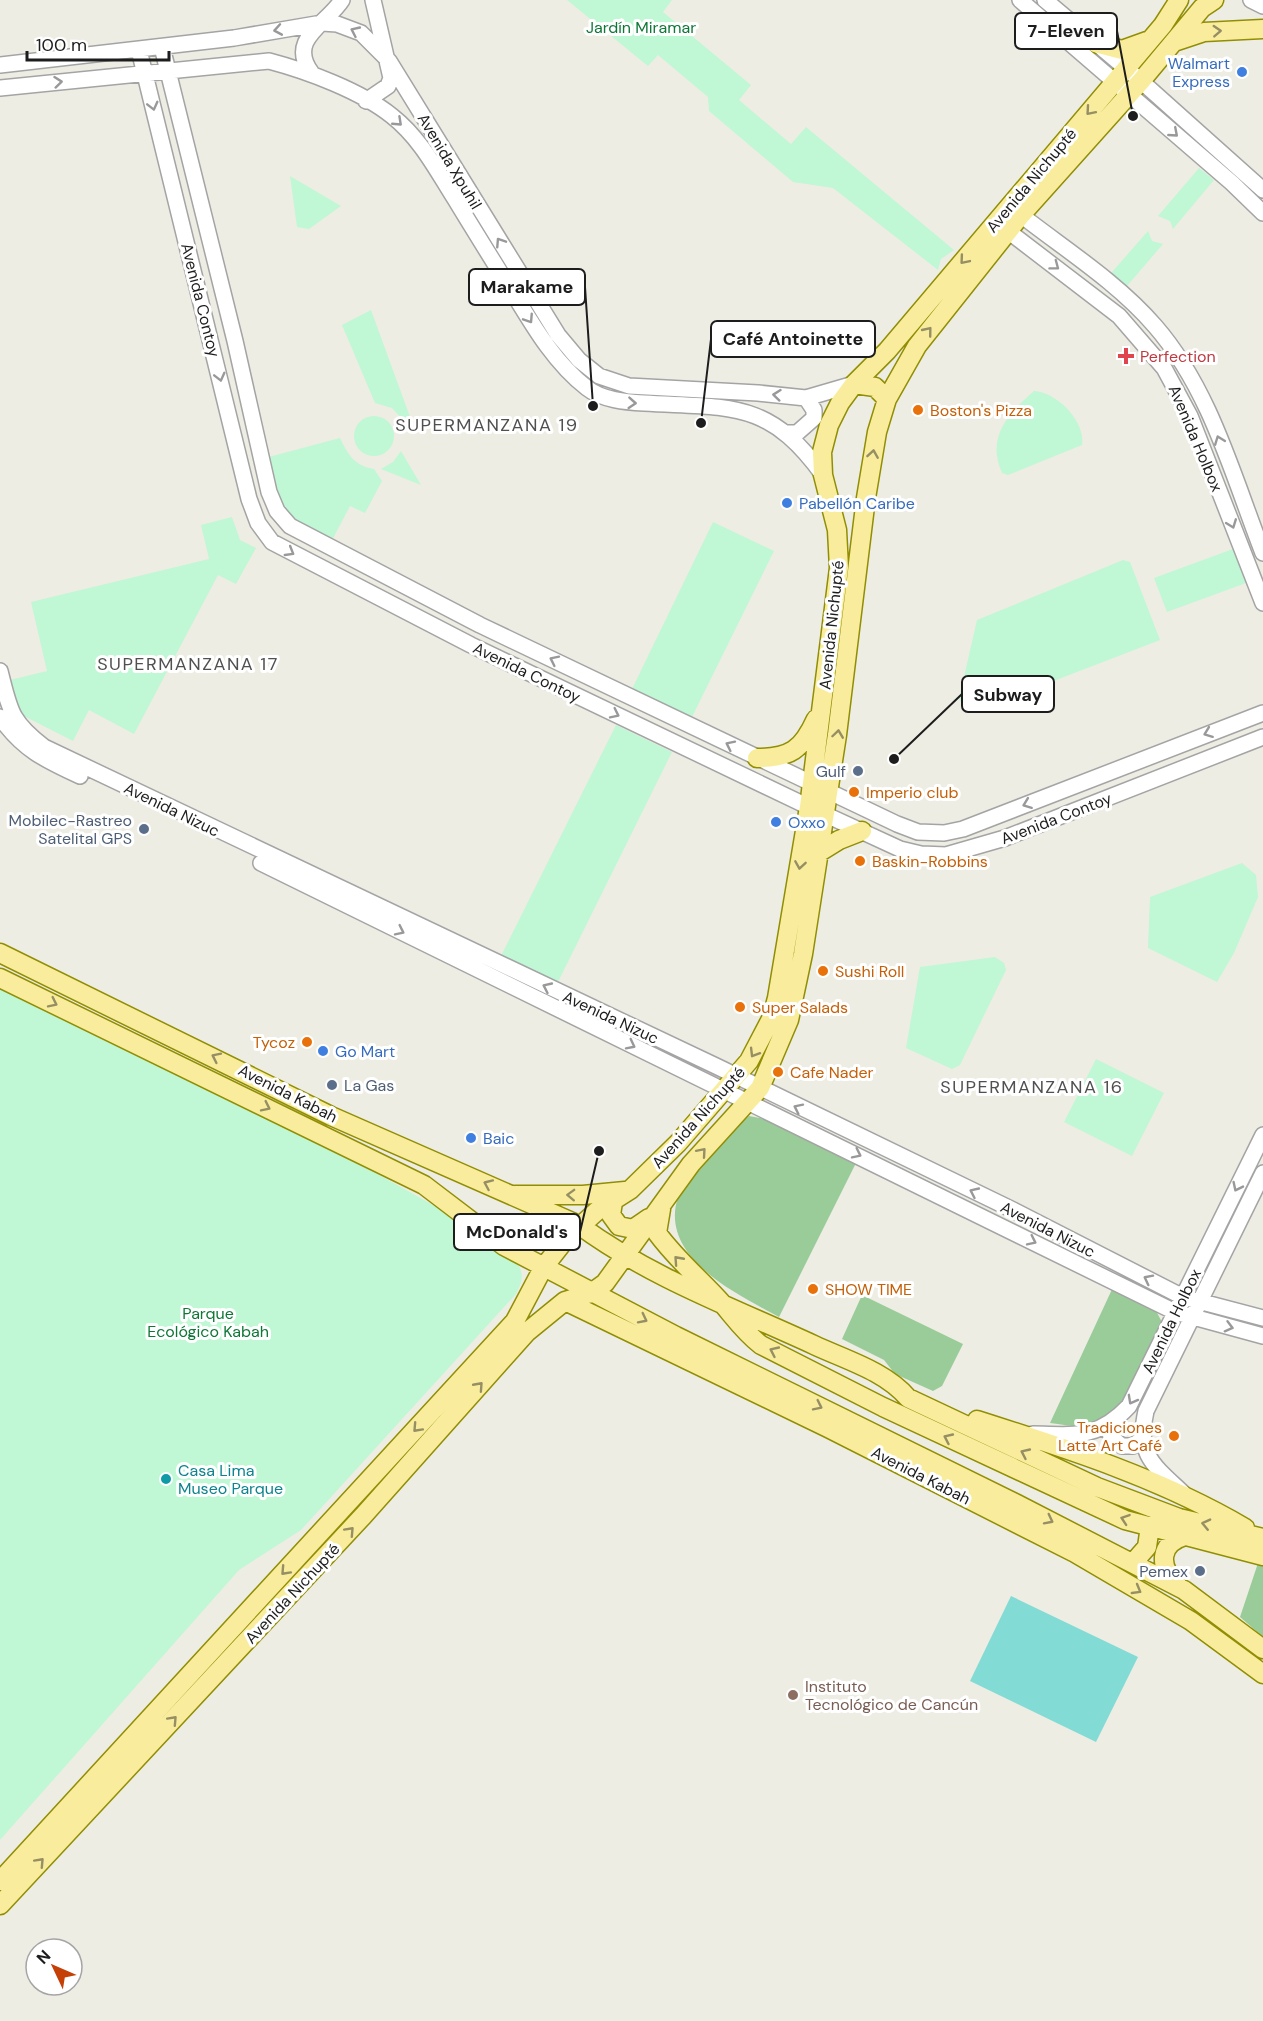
<svg xmlns="http://www.w3.org/2000/svg" width="1263" height="2021" viewBox="0 0 1263 2021" font-family="'DM Sans',sans-serif">
<rect width="100%" height="100%" fill="#eeede3"/>
<path fill="#9c9" d="M749,1116L766,1119L856,1163L779,1317C735,1293 656,1256 679,1194C682,1185 692,1176 698,1168C714,1148 728,1132 749,1116Z
M1114,1285L1155,1309L1163,1324C1150,1349 1127,1411 1102,1423C1087,1430 1066,1425 1050,1423Z
M862,1295L963,1344L942,1386L933,1391L895,1374L884,1360L842,1339Z
M1258,1563L1263,1565V1637L1240,1617Z"/>
<path fill="#c0f7d5" d="M567,0H672L663,12L751,85L739,100L791,144L806,127L954,250L941,259L938,270L833,188L793,182L709,111L708,97L658,55L648,66Z
M1199,168L1214,180L1173,229L1170,221L1158,216Z
M290,176L341,206L309,229L297,227Z
M1148,231L1152,241L1163,244L1121,293L1105,280Z
M371,310L410,417L403,420L392,408L375,403L342,325Z
M1034,391C1057,392 1086,422 1082,445L1008,475L1002,473C986,437 1008,414 1034,391Z
M354 436a20 20 0 1 1 40 0a20 20 0 1 1-40 0Z
M340,438C348,455 355,466 374,469L382,481L365,513L350,506L330,544L298,527L279,509L265,458Z
M401,451L421,485L381,469L393,462Z
M232,517L240,540L256,548L236,584L218,575L134,734L89,710L73,741L18,713L10,680L47,671L31,602L209,559L201,525Z
M713,522L774,551L691,719L632,689Z
M1233,549L1246,583L1167,612L1154,578Z
M1123,560L1130,562L1160,640L971,713L966,712L959,699L977,620Z
M616,725L672,752L556,986L500,958Z
M1242,863L1256,875L1258,897L1234,953L1217,982L1148,948L1150,897Z
M995,957L1004,963L1006,970L960,1065L952,1069L906,1048L920,967Z
M0,988C142,1057 287,1122 424,1200C444,1211 507,1248 518,1265C525,1275 521,1284 516,1294L301,1530L239,1570L0,1840Z
M1096,1059L1164,1093L1132,1156L1064,1122Z"/>
<path fill="#82dbd4" d="M1011,1596L1138,1657L1096,1742L970,1681Z"/>
<g fill="none" stroke-linecap="round" stroke-linejoin="round">
<g stroke="#a4a4a4" stroke-width="18">
<path id="tertiary" d="M1020,0L1232,183L1263,213
M1045,0L1141,81L1263,190
M1251,0L1263,6
M162,47L235,341L269,492L277,511L290,526L480,625L897,824L918,832L944,833L963,829L1263,713
M139,50L249,499L258,523L272,542L471,645L809,807L900,849L921,854L946,855L1005,838L1263,737
M0,65L234,38L322,23L337,24L361,33L389,61L558,335L579,360L599,376L629,386L758,393L806,398L854,384
M311,72C287,39 327,24 342,0
M0,88L269,61C307,71 361,91 392,116C420,138 436,169 455,199C475,232 495,264 515,296C535,329 556,364 587,388C602,400 626,402 644,403C730,408 768,399 823,475
M366,101L388,86L391,78L373,0
M1021,215C1066,250 1118,283 1155,326C1210,389 1233,476 1263,553
M1008,231L1119,316L1164,368L1190,416L1263,603
M785,433H797L814,418V410L806,398
M0,671C10,710 10,721 44,747L718,1067L1015,1211L1183,1297L1263,1318
M0,717C22,749 45,760 80,776
M261,863L1175,1312L1263,1336
M1107,1426L1112,1438L1122,1446H1133L1142,1439
M1033,1434C1076,1435 1098,1439 1129,1406L1263,1135
M1183,1493C1153,1465 1136,1454 1146,1411L1263,1173"/>
</g>
<g stroke="#918e04" stroke-width="21">
<path id="primary" d="M1174,42L1204,32L1263,29
M1095,43L1122,50L1147,41
M854,384L875,387L887,399
M757,758C790,758 802,750 816,719
M818,853L839,840L862,831
M0,953L331,1116L579,1225C651,1278 734,1308 814,1345C846,1360 885,1371 908,1398L1097,1487L1179,1518L1263,1538
M0,978L424,1185L504,1246L676,1336L1017,1504L1184,1590L1263,1649
M515,1195H583L625,1191
M613,1202L611,1215L619,1226L633,1229L649,1218
M661,1209L657,1233C676,1259 699,1278 720,1301C734,1317 744,1332 761,1345L883,1407L1125,1520L1263,1556
M565,1301L828,1428L1075,1553L1191,1621L1263,1674
M977,1420C1068,1449 1162,1479 1245,1528
M1133,1563L1147,1547L1150,1526
M1177,1584C1158,1566 1159,1544 1185,1536
M0,1881L515,1321L543,1268L565,1240L597,1211L630,1190L678,1143L749,1061L772,1017L777,998L809,807L839,568L837,530L823,475L822,452L829,425L840,403L854,384L887,351L1163,25L1179,0
M0,1905L363,1516L527,1332L565,1301L591,1293L605,1283L691,1164L760,1088L789,1020L803,954L837,735L866,498L877,432L887,399L917,346L1021,215L1141,81L1202,8L1214,0"/>
</g>
<use href="#tertiary" stroke="#fff" stroke-width="15"/>
<use href="#primary" stroke="#f9ed9d" stroke-width="18"/>
</g>
<defs><path id="oneway-chevron" d="M-2-3.5L2.5 0L-2 3.5" fill="none" stroke-width="1.6" stroke-linecap="round" stroke-linejoin="round" transform="scale(1.5)"/></defs>
<g stroke="#999">
<use href="#oneway-chevron" transform="translate(278 30) rotate(170)"/>
<use href="#oneway-chevron" transform="translate(355 31) rotate(-155)"/>
<use href="#oneway-chevron" transform="translate(58 82) rotate(-6)"/>
<use href="#oneway-chevron" transform="translate(153 106) rotate(76)"/>
<use href="#oneway-chevron" transform="translate(398 122) rotate(43)"/>
<use href="#oneway-chevron" transform="translate(1174 133) rotate(41)"/>
<use href="#oneway-chevron" transform="translate(500 242) rotate(-123)"/>
<use href="#oneway-chevron" transform="translate(1055 266) rotate(37)"/>
<use href="#oneway-chevron" transform="translate(529 319) rotate(57)"/>
<use href="#oneway-chevron" transform="translate(220 377) rotate(76)"/>
<use href="#oneway-chevron" transform="translate(777 395) rotate(-174)"/>
<use href="#oneway-chevron" transform="translate(632 403) rotate(4)"/>
<use href="#oneway-chevron" transform="translate(1219 440) rotate(-111)"/>
<use href="#oneway-chevron" transform="translate(1232 524) rotate(69)"/>
<use href="#oneway-chevron" transform="translate(290 552) rotate(31)"/>
<use href="#oneway-chevron" transform="translate(554 660) rotate(-154)"/>
<use href="#oneway-chevron" transform="translate(615 714) rotate(26)"/>
<use href="#oneway-chevron" transform="translate(1208 733) rotate(159)"/>
<use href="#oneway-chevron" transform="translate(730 745) rotate(-154)"/>
<use href="#oneway-chevron" transform="translate(1027 804) rotate(159)"/>
<use href="#oneway-chevron" transform="translate(400 931) rotate(26)"/>
<use href="#oneway-chevron" transform="translate(547 987) rotate(-155)"/>
<use href="#oneway-chevron" transform="translate(631 1045) rotate(27)"/>
<use href="#oneway-chevron" transform="translate(798 1108) rotate(-154)"/>
<use href="#oneway-chevron" transform="translate(857 1154) rotate(26)"/>
<use href="#oneway-chevron" transform="translate(1237 1187) rotate(116)"/>
<use href="#oneway-chevron" transform="translate(974 1192) rotate(-155)"/>
<use href="#oneway-chevron" transform="translate(1032 1241) rotate(26)"/>
<use href="#oneway-chevron" transform="translate(1148 1279) rotate(-153)"/>
<use href="#oneway-chevron" transform="translate(1229 1327) rotate(15)"/>
<use href="#oneway-chevron" transform="translate(1132 1400) rotate(119)"/>
</g>
<g stroke="#968f63">
<use href="#oneway-chevron" transform="translate(1217 31) rotate(-3)"/>
<use href="#oneway-chevron" transform="translate(1090 111) rotate(131)"/>
<use href="#oneway-chevron" transform="translate(964 260) rotate(130)"/>
<use href="#oneway-chevron" transform="translate(928 331) rotate(-51)"/>
<use href="#oneway-chevron" transform="translate(873 454) rotate(-81)"/>
<use href="#oneway-chevron" transform="translate(838 734) rotate(-82)"/>
<use href="#oneway-chevron" transform="translate(800 865) rotate(99)"/>
<use href="#oneway-chevron" transform="translate(53 1003) rotate(26)"/>
<use href="#oneway-chevron" transform="translate(754 1053) rotate(121)"/>
<use href="#oneway-chevron" transform="translate(216 1057) rotate(-154)"/>
<use href="#oneway-chevron" transform="translate(266 1107) rotate(26)"/>
<use href="#oneway-chevron" transform="translate(702 1152) rotate(-49)"/>
<use href="#oneway-chevron" transform="translate(488 1184) rotate(-156)"/>
<use href="#oneway-chevron" transform="translate(571 1195) rotate(-178)"/>
<use href="#oneway-chevron" transform="translate(678 1260) rotate(-132)"/>
<use href="#oneway-chevron" transform="translate(643 1319) rotate(27)"/>
<use href="#oneway-chevron" transform="translate(774 1351) rotate(-155)"/>
<use href="#oneway-chevron" transform="translate(479 1386) rotate(-48)"/>
<use href="#oneway-chevron" transform="translate(818 1406) rotate(26)"/>
<use href="#oneway-chevron" transform="translate(417 1428) rotate(133)"/>
<use href="#oneway-chevron" transform="translate(948 1438) rotate(-155)"/>
<use href="#oneway-chevron" transform="translate(1025 1453) rotate(-155)"/>
<use href="#oneway-chevron" transform="translate(1125 1519) rotate(-161)"/>
<use href="#oneway-chevron" transform="translate(1049 1520) rotate(27)"/>
<use href="#oneway-chevron" transform="translate(1206 1524) rotate(-167)"/>
<use href="#oneway-chevron" transform="translate(350 1531) rotate(-47)"/>
<use href="#oneway-chevron" transform="translate(285 1571) rotate(133)"/>
<use href="#oneway-chevron" transform="translate(1137 1590) rotate(30)"/>
<use href="#oneway-chevron" transform="translate(173 1720) rotate(-47)"/>
<use href="#oneway-chevron" transform="translate(40 1862) rotate(-47)"/>
</g>
<g fill="#3f7fe0" stroke="#fff" stroke-width="2">
<circle cx="1242" cy="72" r="6"/>
<circle cx="787" cy="503" r="6"/>
<circle cx="776" cy="822" r="6"/>
<circle cx="323" cy="1051" r="6"/>
<circle cx="471" cy="1138" r="6"/>
</g>
<path fill="#e0444e" stroke="#fff" stroke-width="2" d="M1123 347h6v6h6v6h-6v6h-6v-6h-6v-6h6z"/>
<g fill="#e8710a" stroke="#fff" stroke-width="2">
<circle cx="918" cy="410" r="6"/>
<circle cx="854" cy="792" r="6"/>
<circle cx="860" cy="861" r="6"/>
<circle cx="823" cy="971" r="6"/>
<circle cx="740" cy="1007" r="6"/>
<circle cx="307" cy="1042" r="6"/>
<circle cx="778" cy="1072" r="6"/>
<circle cx="813" cy="1289" r="6"/>
<circle cx="1174" cy="1436" r="6"/>
</g>
<g fill="#5c6f8a" stroke="#fff" stroke-width="2">
<circle cx="858" cy="771" r="6"/>
<circle cx="144" cy="829" r="6"/>
<circle cx="332" cy="1085" r="6"/>
<circle cx="1200" cy="1571" r="6"/>
</g>
<circle fill="#0f9aa8" stroke="#fff" stroke-width="2" cx="166" cy="1479" r="6"/>
<circle fill="#8d6e63" stroke="#fff" stroke-width="2" cx="793" cy="1695" r="6"/>
<g text-anchor="middle" stroke-width="6" stroke-linejoin="round" paint-order="stroke">
<g font-size="16" fill="#0e7737" stroke="#fff">
<text x="641" y="33">Jardín Miramar</text>
<text x="208" y="1319">Parque<tspan x="208" dy="18">Ecológico Kabah</tspan></text>
</g>
<g font-size="16" fill="#366cbe" stroke="#fff" text-anchor="start">
<text x="1230" y="69" text-anchor="end">Walmart<tspan x="1230" dy="18">Express</tspan></text>
<text x="799" y="509">Pabellón Caribe</text>
<text x="788" y="828">Oxxo</text>
<text x="335" y="1057">Go Mart</text>
<text x="483" y="1144">Baic</text>
</g>
<g font-size="16" fill="#1d1d1d" stroke="#fff">
<text transform="translate(450 161) rotate(59)" y="6">Avenida Xpuhil</text>
<text transform="translate(1031 180) rotate(-50)" y="6">Avenida Nichupté</text>
<text transform="translate(201 300) rotate(76)" y="6">Avenida Contoy</text>
<text transform="translate(1196 438) rotate(67)" y="6">Avenida Holbox</text>
<text transform="translate(831 625) rotate(-84)" y="6">Avenida Nichupté</text>
<text transform="translate(527 672) rotate(26)" y="6">Avenida Contoy</text>
<text transform="translate(172 809) rotate(26)" y="6">Avenida Nizuc</text>
<text transform="translate(1056 818) rotate(-21)" y="6">Avenida Contoy</text>
<text transform="translate(611 1017) rotate(25)" y="6">Avenida Nizuc</text>
<text transform="translate(288 1093) rotate(27)" y="6">Avenida Kabah</text>
<text transform="translate(698 1117) rotate(-48)" y="6">Avenida Nichupté</text>
<text transform="translate(1048 1229) rotate(27)" y="6">Avenida Nizuc</text>
<text transform="translate(1171 1321) rotate(-64)" y="6">Avenida Holbox</text>
<text transform="translate(921 1475) rotate(27)" y="6">Avenida Kabah</text>
<text transform="translate(292 1593) rotate(-47)" y="6">Avenida Nichupté</text>
</g>
<g font-size="16" fill="#be3a42" stroke="#fff" text-anchor="start">
<text x="1140" y="362">Perfection</text>
</g>
<g font-size="16" fill="#c56008" stroke="#fff" text-anchor="start">
<text x="930" y="416">Boston's Pizza</text>
<text x="866" y="798">Imperio club</text>
<text x="872" y="867">Baskin-Robbins</text>
<text x="835" y="977">Sushi Roll</text>
<text x="752" y="1013">Super Salads</text>
<text x="295" y="1048" text-anchor="end">Tycoz</text>
<text x="790" y="1078">Cafe Nader</text>
<text x="825" y="1295">SHOW TIME</text>
<text x="1162" y="1433" text-anchor="end">Tradiciones<tspan x="1162" dy="18">Latte Art Café</tspan></text>
</g>
<g font-size="16" fill="#4e5e75" stroke="#fff" text-anchor="end">
<text x="846" y="777">Gulf</text>
<text x="132" y="826">Mobilec-Rastreo<tspan x="132" dy="18">Satelital GPS</tspan></text>
<text x="344" y="1091" text-anchor="start">La Gas</text>
<text x="1188" y="1577">Pemex</text>
</g>
<g font-size="16" fill="#0d838f" stroke="#fff" text-anchor="start">
<text x="178" y="1476">Casa Lima<tspan x="178" dy="18">Museo Parque</tspan></text>
</g>
<g font-size="16" fill="#785e54" stroke="#fff" text-anchor="start">
<text x="805" y="1692">Instituto<tspan x="805" dy="18">Tecnológico de Cancún</tspan></text>
</g>
<g font-size="18" letter-spacing="1.5" fill="#505050" stroke="#fff">
<text x="487" y="431">SUPERMANZANA 19</text>
<text x="188" y="670">SUPERMANZANA 17</text>
<text x="1032" y="1093">SUPERMANZANA 16</text>
</g>
</g>
<path fill="none" stroke="#1d1d1d" stroke-width="2" d="M1133 116L1117 31M593 406L585 287M701 423L711 339M894 759L962 694M599 1151L580 1232"/>
<g fill="#1d1d1d" stroke="#fff" stroke-width="2">
<circle cx="1133" cy="116" r="6"/>
<circle cx="593" cy="406" r="6"/>
<circle cx="701" cy="423" r="6"/>
<circle cx="894" cy="759" r="6"/>
<circle cx="599" cy="1151" r="6"/>
</g>
<g fill="#fff" stroke="#1d1d1d" stroke-width="2">
<rect x="1015" y="13" width="102" height="36" rx="6"/>
<rect x="469" y="269" width="116" height="36" rx="6"/>
<rect x="711" y="321" width="164" height="36" rx="6"/>
<rect x="962" y="676" width="92" height="36" rx="6"/>
<rect x="454" y="1214" width="126" height="36" rx="6"/>
</g>
<g font-size="18" text-anchor="middle" font-weight="bold" fill="#1d1d1d">
<text x="1066" y="37">7-Eleven</text>
<text x="527" y="293">Marakame</text>
<text x="793" y="345">Café Antoinette</text>
<text x="1008" y="701">Subway</text>
<text x="517" y="1238">McDonald's</text>
</g>
<g transform="translate(54 1967) rotate(314)"><circle r="28" fill="#ffffff" stroke="#a5a5a5" stroke-width="1.5"/>
<path d="M0-4.5L10 22L0 15L-10 22Z" fill="#c44006"/>
<text y="-9" font-size="16" font-weight="bold" text-anchor="middle" fill="#1d1d1d">N</text>
</g>
<path d="M27 51v9h142v-9" fill="none" stroke="#1d1d1d" stroke-width="3"/>
<text x="36" y="51" font-size="18" fill="#1d1d1d" stroke="#ffffff" stroke-width="4.5" paint-order="stroke">100 m</text>
</svg>
